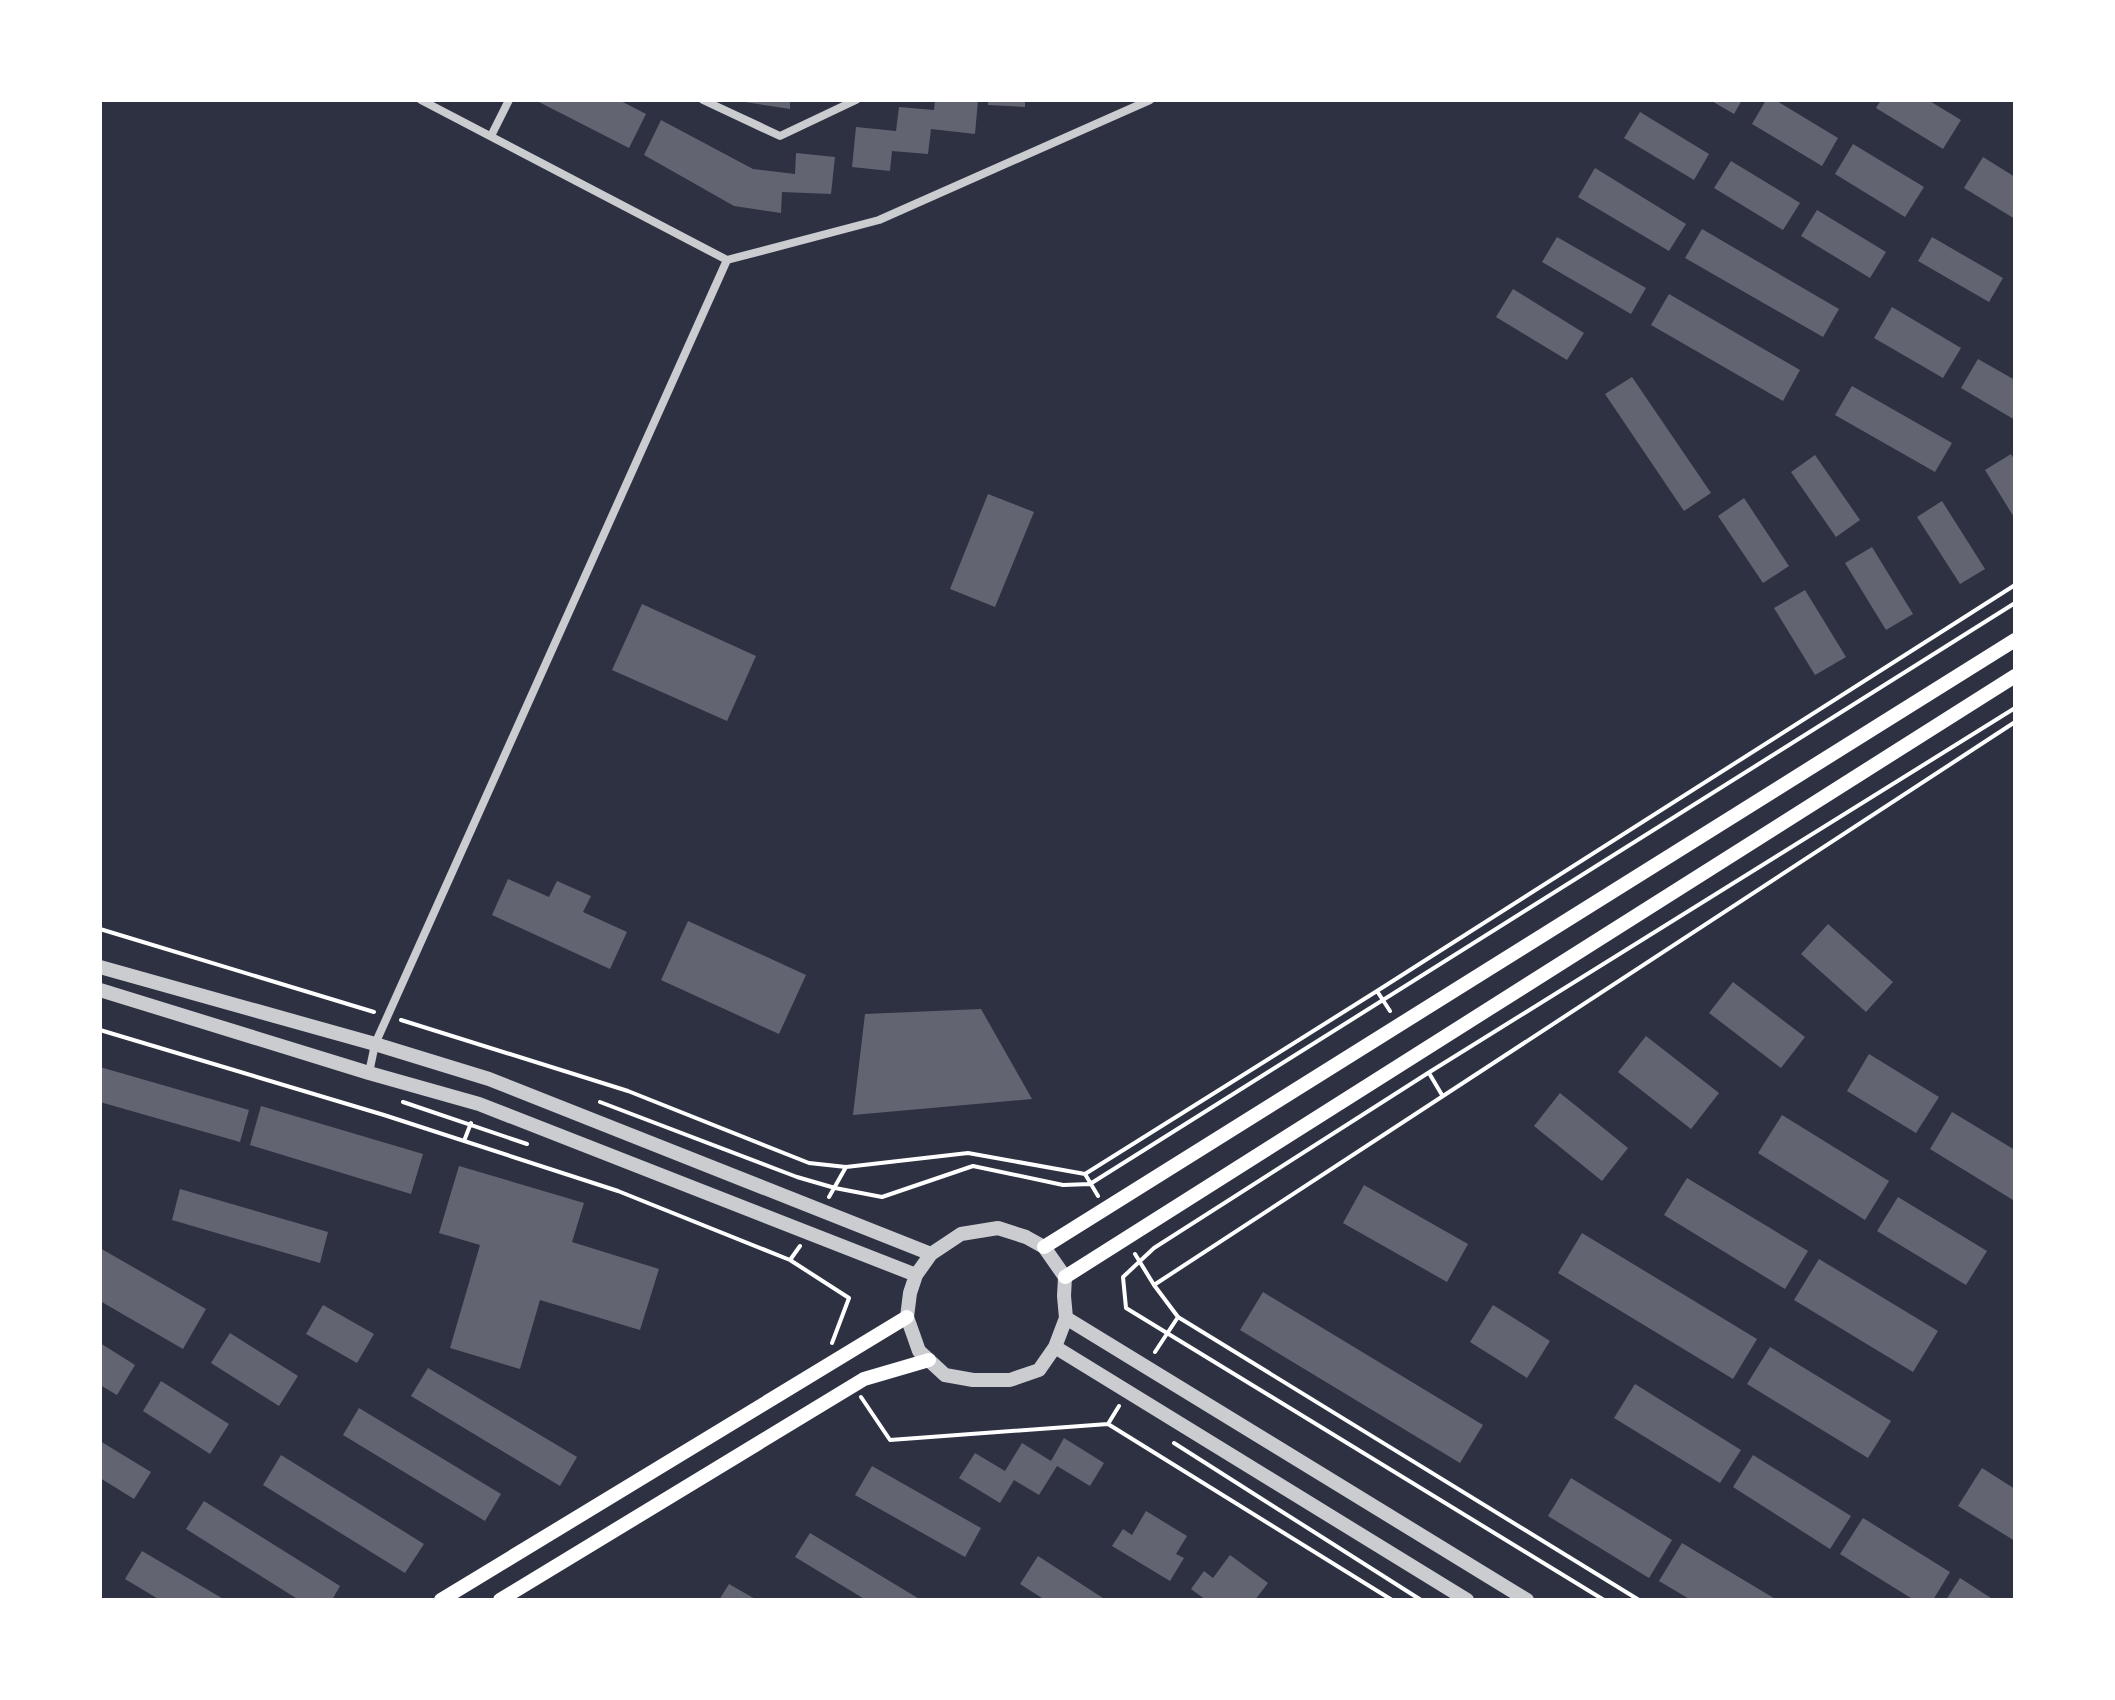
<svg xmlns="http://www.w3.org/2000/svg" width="2115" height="1700" viewBox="0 0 2115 1700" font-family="'Fira Sans Condensed',sans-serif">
<rect width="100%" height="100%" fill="#2d3142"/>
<path fill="#626471" d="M535,100H619L646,114L629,148Z
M746,100H790V109L745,102Z
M935,100H978L975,134L931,129L928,154L892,151L890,171L852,167L856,127L896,131L899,107L934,110Z
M988,100H1025V107L988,105Z
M1710,100H1742L1734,114Z
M1766,100H1775L1838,138L1822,166L1752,124Z
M1881,100H1928L1961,120L1943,149L1876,108Z
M1640,112L1709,154L1694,180L1624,138Z
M661,120L753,169L795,174L796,153L835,157L831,194L782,192L781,213L734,206L644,155Z
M1853,144L1924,187L1905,217L1835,174Z
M1983,157L2015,177V219L1964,188Z
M1731,161L1800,203L1783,230L1714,188Z
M1595,168L1686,224L1669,251L1578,197Z
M1817,210L1886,252L1870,278L1801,236Z
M1702,229L1839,309L1823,337L1685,258Z
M1557,237L1646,288L1631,314L1542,262Z
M1932,237L2003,278L1989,302L1918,261Z
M1513,289L1584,333L1567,360L1496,317Z
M1669,294L1800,370L1783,401L1651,325Z
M1892,307L1961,348L1943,378L1874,338Z
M1978,359L2015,380V420L1961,388Z
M1632,377L1711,493L1684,511L1605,394Z
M1852,386L1952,443L1935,472L1835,415Z
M2011,454L2015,461V519L1985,470Z
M1815,455L1860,520L1836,537L1791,472Z
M988,494L1034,512L995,607L950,589Z
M1744,498L1789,566L1763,583L1718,516Z
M1942,501L1985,569L1960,584L1917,517Z
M1872,547L1913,614L1886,630L1845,563Z
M1805,590L1846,657L1815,675L1774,608Z
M642,604L756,656L727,721L612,670Z
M508,879L549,897L557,881L591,896L583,912L627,932L610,969L492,915Z
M688,921L806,975L779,1034L661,980Z
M1828,924L1893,982L1866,1012L1801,954Z
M1733,982L1805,1037L1781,1068L1709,1013Z
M981,1009L1032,1099L853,1115L865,1014Z
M1646,1036L1719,1093L1691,1129L1618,1072Z
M1869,1054L1939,1097L1916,1133L1847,1091Z
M100,1067L249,1110L240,1142L100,1102Z
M1560,1093L1628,1148L1602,1181L1534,1126Z
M261,1106L423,1154L411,1194L250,1145Z
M1952,1112L2015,1150V1197L2013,1200L1930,1149Z
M1782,1115L1889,1181L1865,1220L1758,1153Z
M459,1166L584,1203L572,1242L659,1269L640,1330L540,1300L520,1369L450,1348L480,1245L439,1233Z
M1687,1178L1808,1251L1785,1289L1664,1215Z
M1364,1185L1468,1244L1447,1282L1343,1223Z
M180,1189L328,1232L320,1263L172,1220Z
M1898,1197L1987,1251L1966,1285L1877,1231Z
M1582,1233L1757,1339L1733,1379L1558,1273Z
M100,1248L206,1309L183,1349L100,1301Z
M1819,1259L1938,1331L1913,1372L1794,1300Z
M1263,1292L1483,1425L1460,1463L1240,1330Z
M323,1305L374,1334L357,1363L306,1334Z
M1493,1305L1550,1341L1527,1378L1470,1342Z
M230,1333L298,1376L279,1406L211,1363Z
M100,1343L135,1365L117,1395L100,1385Z
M1770,1347L1891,1421L1868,1458L1747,1384Z
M428,1368L577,1457L560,1486L411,1396Z
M161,1381L229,1424L210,1454L143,1411Z
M1635,1384L1741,1450L1720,1483L1614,1418Z
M359,1408L501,1494L485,1521L343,1435Z
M1064,1438L1104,1463L1090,1486L1057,1466L1039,1495L1014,1480L1000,1503L959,1478L975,1453L1005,1471L1022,1443L1051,1461Z
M100,1441L151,1472L134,1499L100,1478Z
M281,1455L424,1544L405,1573L263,1485Z
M1753,1455L1851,1516L1830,1549L1733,1487Z
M872,1466L981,1528L965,1557L855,1495Z
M1982,1468L2015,1489V1541L1958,1506Z
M1571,1478L1672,1540L1649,1578L1548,1516Z
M204,1501L340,1586L332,1600H299L186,1529Z
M1146,1511L1187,1536L1176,1554L1184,1558L1170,1581L1112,1546L1123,1529L1132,1535Z
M1863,1518L1950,1572L1933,1600H1914L1840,1554Z
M810,1533L921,1600H866L795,1557Z
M1682,1543L1777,1600H1691L1659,1581Z
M142,1551L225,1600H160L125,1579Z
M1230,1555L1268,1583L1255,1600H1206L1191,1589L1204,1571L1213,1578Z
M1038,1556L1106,1600H1045L1020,1584Z
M1960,1578L1994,1600H1946Z
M729,1584L757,1600H719Z"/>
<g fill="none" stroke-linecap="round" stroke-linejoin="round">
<path stroke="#fff" stroke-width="4" d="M100,929L374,1012
M1377,991L1390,1011
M401,1020L628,1091L809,1163L846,1167
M100,1030L384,1115L618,1191L790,1260
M1429,1073L1442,1095
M403,1102L527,1144
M600,1102L797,1177L835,1188L882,1197L973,1166L1063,1185L1090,1184L2015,603
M464,1141L471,1123
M1085,1174L1098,1196
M829,1197L846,1167L968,1153L1085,1174L1377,991L2015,585
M800,1246L790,1260L849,1298L832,1343
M1135,1254L1154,1285L2015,722
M1154,1285L1178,1317L1639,1600
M1155,1352L1178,1317
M861,1397L890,1440L1108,1424
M1119,1406L1108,1424L1392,1600
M1174,1443L1421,1600
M1604,1600L1126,1308L1123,1277L1154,1248L1428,1073L2015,708"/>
<path stroke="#caccd0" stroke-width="8" d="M421,100L727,260L879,220L1150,100
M703,100L780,136L856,100
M491,136L509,100
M369,1073L375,1044L727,260"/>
<path stroke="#caccd0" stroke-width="14" d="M100,967L375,1044L489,1079L931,1254
M100,990L369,1073L479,1104L916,1275
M998,1228L1026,1237L1044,1247L1065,1277L1064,1296L1066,1318L1055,1347L1039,1370L1010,1380H973L945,1375L919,1351L907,1317L910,1293L916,1275L931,1254L961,1234Z
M1066,1318L1527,1600
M1055,1347L1467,1600"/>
<path stroke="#fff" stroke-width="14" d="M1044,1247L2015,640
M1065,1277L2015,676
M441,1600L907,1317
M500,1600L864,1379L929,1360"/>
</g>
<rect width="2115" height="1700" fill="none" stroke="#ffffff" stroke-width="204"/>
</svg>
